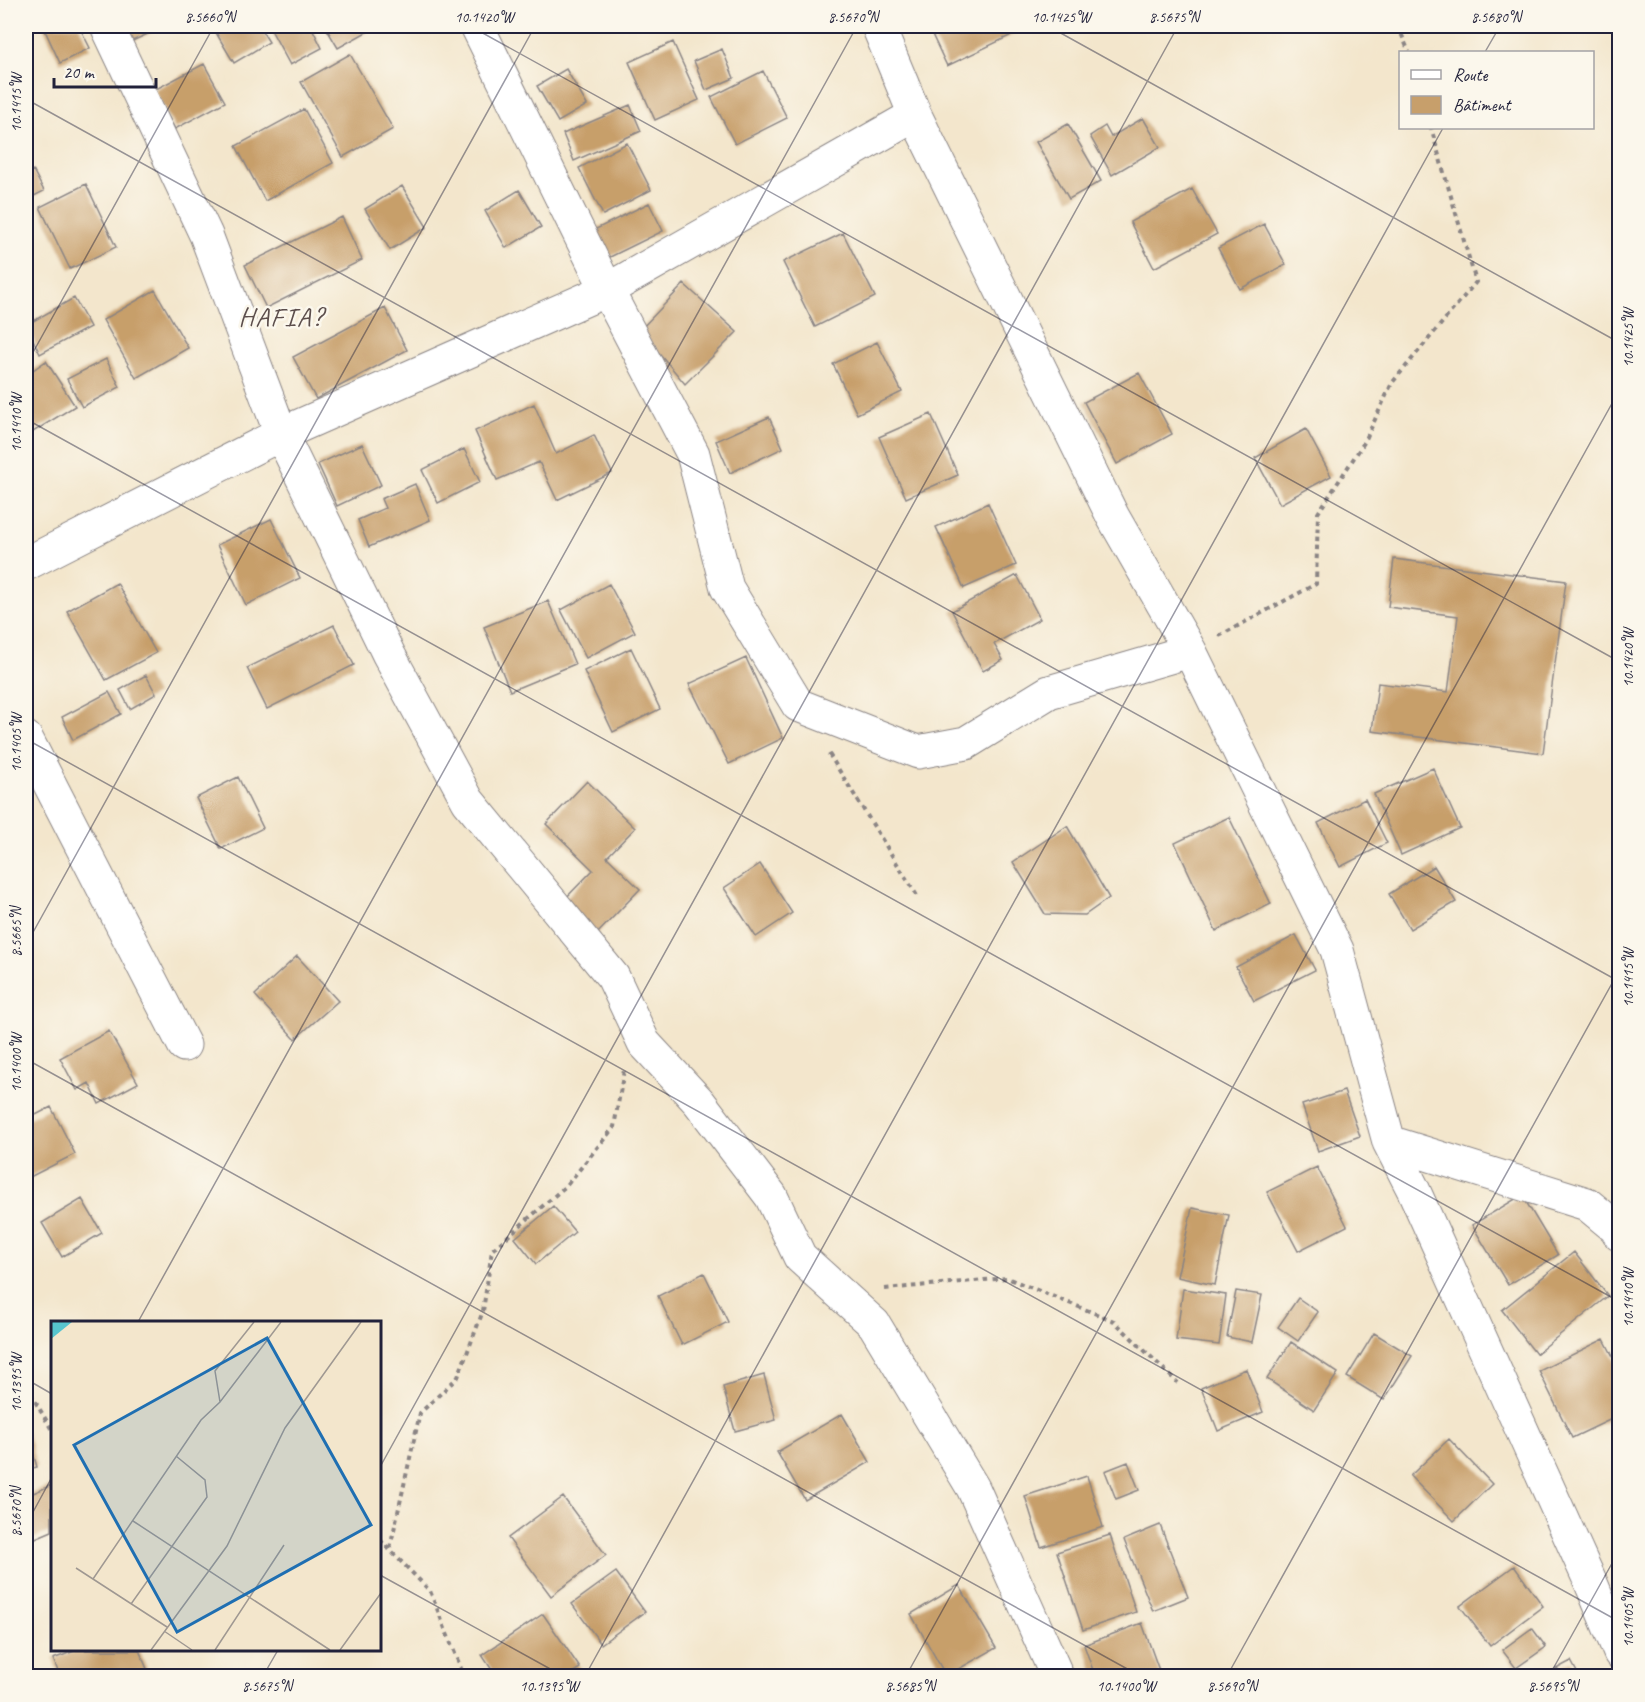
<svg xmlns="http://www.w3.org/2000/svg" width="1645" height="1702" viewBox="0 0 1645 1702" font-family="Caveat,sans-serif">
<rect width="100%" height="100%" fill="#fbf7ec"/>
<filter id="ink" filterUnits="userSpaceOnUse"><feTurbulence type="fractalNoise" baseFrequency=".0167" numOctaves="2"/><feDisplacementMap in="SourceGraphic" scale="12" xChannelSelector="R" yChannelSelector="G"/><feConvolveMatrix kernelMatrix="1 2 1 2 8 2 1 2 1" color-interpolation-filters="sRGB"/></filter>
<filter id="wash" filterUnits="userSpaceOnUse"><feTurbulence type="fractalNoise" baseFrequency=".008" numOctaves="4" result="noise"/><feDisplacementMap in="SourceGraphic" scale="24" xChannelSelector="R" yChannelSelector="G"/><feGaussianBlur stdDeviation="1.35" result="paint"/><feColorMatrix in="noise" values="0 0 0 0 0 0 0 0 0 0 0 0 0 0 0 0 0 1.4 0 .05"/><feComposite in="paint" operator="in"/></filter>
<g filter="url(#wash)">
<rect width="100%" height="100%" fill="#f3e6cc"/>
<g id="blocks">
<path fill="#c79f6b" d="M43,26H79L90,48L60,63Z
M120,26H165L128,43Z
M212,26H259L269,42L234,63Z
M269,26H311L322,48L290,65Z
M325,26H377L338,48Z
M928,26H1013L1016,33L947,66Z
M673,42L699,100L655,120L629,62Z
M722,49L734,78L706,90L694,61Z
M350,54L393,129L343,157L301,82Z
M204,64L225,102L175,129L154,90Z
M566,69L587,105L558,122L537,86Z
M763,71L787,118L735,144L711,97Z
M630,105L641,131L574,161L563,134Z
M304,109L333,163L265,201L236,146Z
M1143,118L1160,147L1112,175L1090,136L1105,126L1111,137Z
M1068,124L1101,181L1069,199L1036,142Z
M627,143L651,190L603,215L579,168Z
M33,170L44,191L26,200V174Z
M86,184L116,247L70,269L40,207Z
M402,186L427,227L390,250L365,209Z
M1192,189L1217,234L1154,268L1130,222Z
M519,190L541,227L506,248L485,211Z
M649,203L663,231L608,258L594,230Z
M342,217L362,260L266,308L245,265Z
M1264,224L1286,265L1240,289L1218,248Z
M843,233L875,297L815,327L783,262Z
M684,284L737,332L685,384L640,330Z
M155,290L188,348L136,378L103,320Z
M74,298L90,327L40,354L26,325Z
M385,308L407,350L316,399L293,357Z
M877,342L902,392L857,414L833,364Z
M106,359L120,387L82,407L67,379Z
M46,361L75,406L33,432L26,421V375Z
M1139,373L1172,434L1117,464L1084,402Z
M534,404L556,454L594,435L612,473L557,500L539,462L497,480L475,431Z
M931,414L958,475L906,498L879,437Z
M769,417L783,448L730,473L716,441Z
M1306,429L1331,476L1280,504L1255,458Z
M362,444L381,485L337,506L318,464Z
M464,449L480,482L438,503L422,470Z
M415,484L430,520L369,547L358,520L385,508L381,499Z
M988,503L1016,565L964,588L936,527Z
M271,519L300,578L246,605L217,545Z
M1394,559L1566,581L1543,753L1372,731L1378,683L1448,692L1458,616L1388,607Z
M1017,575L1040,619L994,644L1003,660L983,671L952,611Z
M117,583L156,653L106,680L67,611Z
M609,584L635,632L586,658L561,610Z
M548,601L575,664L510,691L484,627Z
M334,625L354,665L267,709L247,668Z
M631,648L660,709L613,732L584,671Z
M746,658L783,738L729,764L689,684Z
M146,675L156,694L130,709L120,690Z
M109,692L121,714L73,740L62,717Z
M1433,768L1460,828L1401,855L1374,794Z
M238,777L263,828L221,849L196,798Z
M587,781L635,828L607,857L640,889L596,935L562,902L593,870L546,824Z
M1365,799L1387,843L1340,867L1318,823Z
M1229,817L1271,904L1216,931L1175,843Z
M1067,826L1109,898L1085,915L1045,914L1013,862Z
M760,864L792,913L756,937L724,888Z
M1434,866L1456,902L1410,929L1389,894Z
M1296,935L1315,970L1254,1001L1236,967Z
M297,956L338,1001L295,1039L255,995Z
M109,1031L138,1083L99,1104L89,1083L77,1090L60,1058Z
M1344,1091L1360,1136L1318,1151L1302,1105Z
M51,1107L75,1154L26,1179V1120Z
M1317,1167L1347,1226L1298,1251L1267,1192Z
M1522,1195L1558,1255L1508,1285L1472,1225Z
M82,1199L102,1233L62,1257L42,1223Z
M553,1206L575,1232L536,1264L515,1238Z
M1192,1208L1229,1215L1215,1285L1177,1277Z
M1574,1252L1608,1296L1536,1354L1502,1310Z
M704,1273L728,1322L682,1345L658,1296Z
M1183,1289L1226,1295L1219,1345L1176,1340Z
M1236,1291L1262,1295L1252,1342L1227,1337Z
M1298,1298L1318,1312L1298,1341L1278,1327Z
M1374,1333L1412,1356L1384,1400L1347,1377Z
M1604,1339L1620,1370V1415L1572,1438L1539,1371Z
M1291,1342L1338,1373L1314,1410L1267,1379Z
M1246,1369L1263,1412L1218,1431L1201,1388Z
M764,1375L776,1420L735,1431L723,1387Z
M842,1414L870,1462L805,1500L777,1452Z
M26,1429L37,1467L26,1470Z
M1449,1439L1492,1484L1454,1521L1410,1476Z
M1128,1462L1139,1490L1116,1499L1105,1471Z
M1087,1476L1103,1527L1041,1547L1025,1496Z
M52,1485V1531L26,1542V1496Z
M563,1497L606,1555L551,1596L508,1538Z
M1160,1525L1188,1597L1153,1611L1124,1540Z
M1110,1535L1136,1612L1083,1630L1057,1552Z
M1514,1566L1543,1606L1490,1646L1460,1606Z
M616,1572L645,1612L601,1644L572,1604Z
M959,1585L996,1648L946,1676L911,1614Z
M543,1614L580,1668L567,1676H496L482,1655Z
M1142,1623L1161,1676H1095L1084,1645Z
M1532,1628L1546,1647L1516,1668L1502,1650Z
M77,1650H139L150,1676H60L53,1659Z
M1571,1661L1579,1676H1543Z
M314,1671L316,1676H302Z"/>
</g>
</g>
<g filter="url(#ink)">
<use href="#blocks" fill-opacity="0" stroke="#8a8484" stroke-width="1.5"/>
<g fill="none" stroke-linecap="round" stroke-linejoin="round">
<g stroke="#8a8484" stroke-width="35">
<path id="minor" d="M107,26L206,235L281,434L389,655L468,801L613,977L644,1043L699,1102L771,1196L800,1257L874,1324L973,1488L1057,1676
M477,26L607,290L693,454L727,588L798,705L918,752L966,743L1049,692L1190,651
M878,26L915,115L1113,517L1190,651L1337,950L1389,1142L1413,1189L1591,1583L1620,1653
M26,564L281,434L607,290L915,115
M26,738L184,1045
M1389,1142L1587,1204L1616,1228L1620,1235"/>
</g>
<path stroke="#8a8484" stroke-width="4" stroke-dasharray="4.5 4.5" stroke-linecap="butt" d="M1398,26L1409,52
M1219,636L1316,584L1318,513L1365,441L1392,383L1476,282L1431,128
M829,754L919,899
M885,1289L1007,1278L1114,1321L1178,1383
M26,1386L52,1430
M380,1540L430,1591L464,1676
M390,1548L420,1413L458,1377L483,1311L492,1250L567,1185L614,1127L624,1070"/>
<use href="#minor" stroke="#fff" stroke-width="33"/>
</g>
</g>
<path fill="none" stroke="#22223b" stroke-width="1.5" stroke-opacity="0.45" d="M470,26L1620,662M1048,26L1620,343M1485,52L1500,26M26,99L1620,982M26,365L214,26M26,419L1620,1302M26,739L1620,1622M26,945L535,26M26,1059L1140,1676M138,1322L857,26M26,1379L52,1394M380,1467L1178,26M26,1525L52,1477M380,1575L563,1676M263,1676L278,1650M585,1676L1443,128M906,1676L1620,389M1227,1676L1620,969M1549,1676L1620,1549"/>
<g text-anchor="middle" stroke-width="5" stroke-linejoin="round" paint-order="stroke">
<g font-size="27" letter-spacing="1.5" fill="#5c4e4c" stroke="#fbf7ec">
<text x="281" y="326">HAFIA?</text>
</g>
</g>
<g transform="translate(51 1321)">
<rect width="330" height="330" fill="#f3e6cc"/>
<path d="M0,1H21L0,18Z" fill="#57c4ce"/>
<path fill="none" stroke="#9f9892" stroke-width="1.5" d="M169,81L164,50L203,1M82,200L279,329M25,247L116,306M42,258L150,99L169,81L230,1M80,283L156,176L154,159L125,135M113,310L141,329M100,329L176,225L234,107L310,1M164,329L233,224M289,329L330,272"/>
<path fill="#1f6fb2" fill-opacity="0.15" stroke="#1f6fb2" stroke-width="3" d="M216,17L320,204L126,311L23,124Z"/>
<rect width="330" height="330" fill="none" stroke="#22223b" stroke-width="3"/>
</g>
<rect width="1645" height="1702" fill="none" stroke="#fbf7ec" stroke-width="66"/>
<rect x="1399" y="51" width="195" height="78" fill="#fbf7ec" stroke="#a4a2a5" stroke-width="1.5"/>
<rect x="1411" y="70" width="30" height="9" fill="#ffffff" stroke="#a4a2a5" stroke-width="1.5"/>
<text x="1453" y="81" font-size="18" fill="#22223b">Route</text>
<rect x="1411" y="96" width="30" height="18" fill="#c79f6b" stroke="#a4a2a5" stroke-width="1.5"/>
<text x="1453" y="111" font-size="18" fill="#22223b">Bâtiment</text>
<path d="M54 78v9h102v-9" fill="none" stroke="#22223b" stroke-width="3"/>
<text x="63" y="78" font-size="18" fill="#22223b" stroke="#fbf7ec" stroke-width="4.5" paint-order="stroke">20 m</text>
<rect x="33" y="33" width="1579" height="1636" fill="none" stroke="#22223b" stroke-width="2"/>
<g font-size="15" text-anchor="middle" fill="#22223b">
<text x="210" y="22">8.5660°N</text>
<text x="484" y="22">10.1420°W</text>
<text x="853" y="22">8.5670°N</text>
<text x="1061" y="22">10.1425°W</text>
<text x="1174" y="22">8.5675°N</text>
<text x="1496" y="22">8.5680°N</text>
<text transform="translate(16 103) rotate(-90)" y="5">10.1415°W</text>
<text transform="translate(1628 338) rotate(-90)" y="5">10.1425°W</text>
<text transform="translate(16 423) rotate(-90)" y="5">10.1410°W</text>
<text transform="translate(1628 658) rotate(-90)" y="5">10.1420°W</text>
<text transform="translate(16 743) rotate(-90)" y="5">10.1405°W</text>
<text transform="translate(16 932) rotate(-90)" y="5">8.5665°N</text>
<text transform="translate(1628 978) rotate(-90)" y="5">10.1415°W</text>
<text transform="translate(16 1063) rotate(-90)" y="5">10.1400°W</text>
<text transform="translate(1628 1298) rotate(-90)" y="5">10.1410°W</text>
<text transform="translate(16 1383) rotate(-90)" y="5">10.1395°W</text>
<text transform="translate(16 1512) rotate(-90)" y="5">8.5670°N</text>
<text transform="translate(1628 1618) rotate(-90)" y="5">10.1405°W</text>
<text x="267" y="1691">8.5675°N</text>
<text x="549" y="1691">10.1395°W</text>
<text x="910" y="1691">8.5685°N</text>
<text x="1126" y="1691">10.1400°W</text>
<text x="1232" y="1691">8.5690°N</text>
<text x="1553" y="1691">8.5695°N</text>
</g>
</svg>
